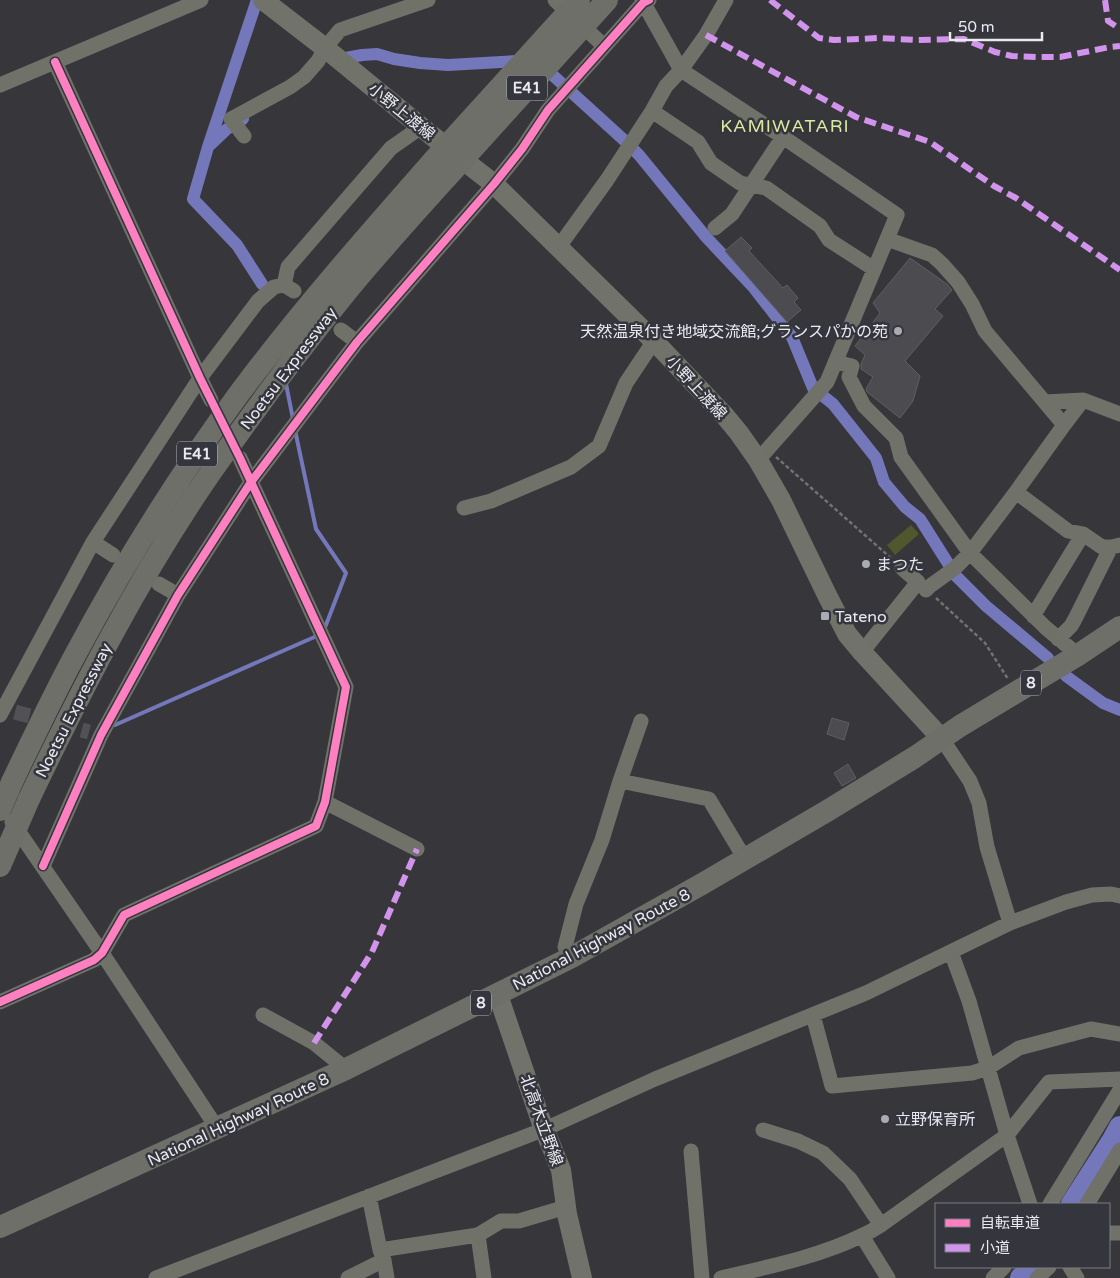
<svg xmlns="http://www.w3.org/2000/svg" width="1120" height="1278" viewBox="0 0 1120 1278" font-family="'Varela Round','Noto Sans JP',sans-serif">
<rect width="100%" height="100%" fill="#36363b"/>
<path fill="#50572d" d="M911,525L919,534L895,555L887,545Z"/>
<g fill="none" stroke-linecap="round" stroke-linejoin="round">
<path stroke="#7478bb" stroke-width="4" d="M286,384L293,419
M295,430L316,529L346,573L324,630
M115,725L319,635"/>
<path stroke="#7478bb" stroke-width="12" d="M257,0L208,147L193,199L237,245L262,284
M335,60L362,55L377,54L394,59L420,63L448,65L536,60L625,141L639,155L706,237L754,288L792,337L813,388L833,404L876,458L884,482L905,507L920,519L956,576L986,606L1048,658
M208,147L227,129L243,119
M1066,676L1103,703L1120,710"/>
<path stroke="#7478bb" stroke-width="22" d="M1072,1204L1113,1140L1120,1127
M1021,1278L1030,1271L1033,1267"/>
</g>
<path fill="#4c4c50" stroke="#5e5e63" d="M741,237L752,248L749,251L783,288L787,285L798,298L794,302L801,310L787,322L725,251Z
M910,258L947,284L952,290L935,309L943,316L905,361L920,376L913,401L900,418L867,392L866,389L873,377L861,369V364L865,355L855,346L880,313L873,303Z
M832,718L849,723L844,740L827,734Z
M848,764L856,778L842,786L834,773Z"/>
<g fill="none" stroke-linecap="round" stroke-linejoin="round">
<path stroke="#515156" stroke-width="15" stroke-dasharray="15 8" stroke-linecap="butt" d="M15,712L89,732"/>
<path stroke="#72726f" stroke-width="2.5" stroke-dasharray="4 2.5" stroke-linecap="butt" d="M776,457L892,559
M936,598L985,643L1008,679"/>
<path stroke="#707269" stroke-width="15" d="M555,0L604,46
M642,0L681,70L783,137L897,215L827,382L758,460
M55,62L200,378L211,400
M0,85L201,0
M652,111L698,142L711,163L740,183L766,188L820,226L829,240L874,269
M244,136L231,119L290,87L304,77L318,61L325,48L340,30L428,0
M715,228L732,214L783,137
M887,239L932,255L942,264L958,282L972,304L985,331L1064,425L1016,492L970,553L955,568L930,586L926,590
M558,248L607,180L652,111L666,86L681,70L706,35L726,0
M284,285L288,267L391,148L421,127
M341,330L357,342
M835,362L852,366L849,377L864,406L896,438L901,457L970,553L1046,628L1078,655
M1045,402L1083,400
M1064,425L1083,400L1120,414
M1016,492L1068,531L1083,534L1102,547H1111
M464,508L491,501L571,467L599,446L626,383L654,341
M93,542L113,555
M159,584L178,595
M1033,616L1083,534
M1058,639L1071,626L1075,619L1111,547L1120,545
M862,652L918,582L902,568
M0,715L93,542L200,378L258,301L274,287L284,285L294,291
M942,739L970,781L979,803L987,847L1010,923
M620,781L709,799L745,859
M325,802L417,849
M12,822L102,953L217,1128
M43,866L101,735L178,595L251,482L357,342L494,184L522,149L548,110L643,3L649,0
M951,952L969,1001L1007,1135L1030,1204
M572,957L565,947L576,904L602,840L620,781L641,721
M0,1002L94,960L102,953L124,915L316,826L325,802L346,687L240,458
M263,1015L314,1043L346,1069
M813,1015L832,1086L972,1073L988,1068L1019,1048L1091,1029L1120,1034
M763,1130L798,1141L823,1153L850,1179L881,1225
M691,1151L702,1278
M369,1196L380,1250L384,1260L387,1278
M1050,1204L1120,1090
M1087,1204L1120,1150
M1109,1233H1120
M478,1235L501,1221H519L566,1207
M862,1236L888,1278
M380,1250L478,1235L484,1278
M1070,1267L1077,1278
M156,1278L545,1129L655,1079L866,993L1010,923L1066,902L1092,895L1111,894L1120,896
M348,1278L384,1260
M721,1278C767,1267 818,1257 861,1236C868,1233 875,1229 881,1225L1007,1135L1049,1082L1120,1079
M993,1278L1004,1267
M1037,1278L1049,1267"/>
<path stroke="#71726a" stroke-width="20" d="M263,0L325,48L431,135L494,184L654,341L725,416L739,433L758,460L781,500L827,595L847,634L862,652L942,739
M498,995L541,1121L561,1170L567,1214L582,1278"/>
<path stroke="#6d6f68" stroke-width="22" d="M12,782C32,740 52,698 74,657C123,565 179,475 241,391C301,311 367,236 433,161
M29,799C82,688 139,577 209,475C253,412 299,350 347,291C379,252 413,215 447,177
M0,1227L346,1069L572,957L702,884L827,811L915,757L960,726L1078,655L1120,627"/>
<path stroke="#6d6f68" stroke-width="22" d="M433,161L579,0
M447,177L607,0
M0,810L12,782
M0,866L29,799"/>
<path stroke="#d193ec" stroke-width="6" stroke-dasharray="12 6" stroke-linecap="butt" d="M770,0L819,38L834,40L879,38L916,40L964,39L995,52L1012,56L1036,57H1060L1110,47L1120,46
M1105,0L1108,21L1120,29
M706,35L856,117L930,142L994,186L1016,198L1120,270
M314,1043L372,952L417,849"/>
<g stroke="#34353d" stroke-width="11">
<path id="cycleway" d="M43,866L101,735L178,595L251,482L357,342L494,184L522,149L548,110L643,3L649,0
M0,1002L94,960L102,953L124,915L316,826L325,802L346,687L240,458L200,378L55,62"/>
</g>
<use href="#cycleway" stroke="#ff80c0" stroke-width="8"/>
</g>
<g fill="#aaabb0" stroke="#34353d" stroke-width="2">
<circle cx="898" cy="331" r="5"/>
<circle cx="866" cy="564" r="5"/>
<rect x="820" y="611" width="10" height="10" rx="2.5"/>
<circle cx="885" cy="1119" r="5"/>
</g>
<g text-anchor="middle" stroke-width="5" stroke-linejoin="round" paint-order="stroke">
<g fill="#34353d" stroke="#b3b4ba" stroke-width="1">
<rect x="507" y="75.5" width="40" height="25" rx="4"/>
<rect x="177" y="441.5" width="40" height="25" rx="4"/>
<rect x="1021" y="670.5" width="20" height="25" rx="4"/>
<rect x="471" y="990.5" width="20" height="25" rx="4"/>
</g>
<g font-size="15" font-weight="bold" fill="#e9eaef">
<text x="527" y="93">E41</text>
<text x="197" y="459">E41</text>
<text x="1031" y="688">8</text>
<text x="481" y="1008">8</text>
</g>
<g font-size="16" fill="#e9eaef" stroke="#34353d">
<text transform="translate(402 111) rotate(39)" y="6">小野上渡線</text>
<text transform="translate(288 368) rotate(-53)" y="6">Noetsu Expressway</text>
<text transform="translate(697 387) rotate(47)" y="6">小野上渡線</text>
<text transform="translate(73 710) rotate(-63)" y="6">Noetsu Expressway</text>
<text transform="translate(601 939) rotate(-28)" y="6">National Highway Route 8</text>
<text transform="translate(238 1119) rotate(-25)" y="6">National Highway Route 8</text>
<text transform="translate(542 1120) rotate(70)" y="6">北高木立野線</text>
</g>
<g font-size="16" fill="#e9eaef" stroke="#34353d" text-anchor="start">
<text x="888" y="337" text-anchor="end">天然温泉付き地域交流館;グランスパかの苑</text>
<text x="876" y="570">まつた</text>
<text x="835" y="622">Tateno</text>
<text x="895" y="1125">立野保育所</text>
</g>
<g font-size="18" letter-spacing="1" fill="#dcea9d" stroke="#34353d">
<text x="785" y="132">KAMIWATARI</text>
</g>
</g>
<rect x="935" y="1203" width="175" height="65" fill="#34353d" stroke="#7c7d84"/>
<rect x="945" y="1219" width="25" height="8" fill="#ff80c0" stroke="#7c7d84"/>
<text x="980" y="1228" font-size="15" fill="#e9eaef">自転車道</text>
<rect x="945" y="1244" width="25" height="8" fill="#d193ec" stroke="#7c7d84"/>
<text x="980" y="1253" font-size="15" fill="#e9eaef">小道</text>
<path d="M950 32v8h92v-8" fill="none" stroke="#e9eaef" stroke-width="2.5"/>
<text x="958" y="32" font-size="15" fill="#e9eaef" stroke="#34353d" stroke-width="4" paint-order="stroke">50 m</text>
</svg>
